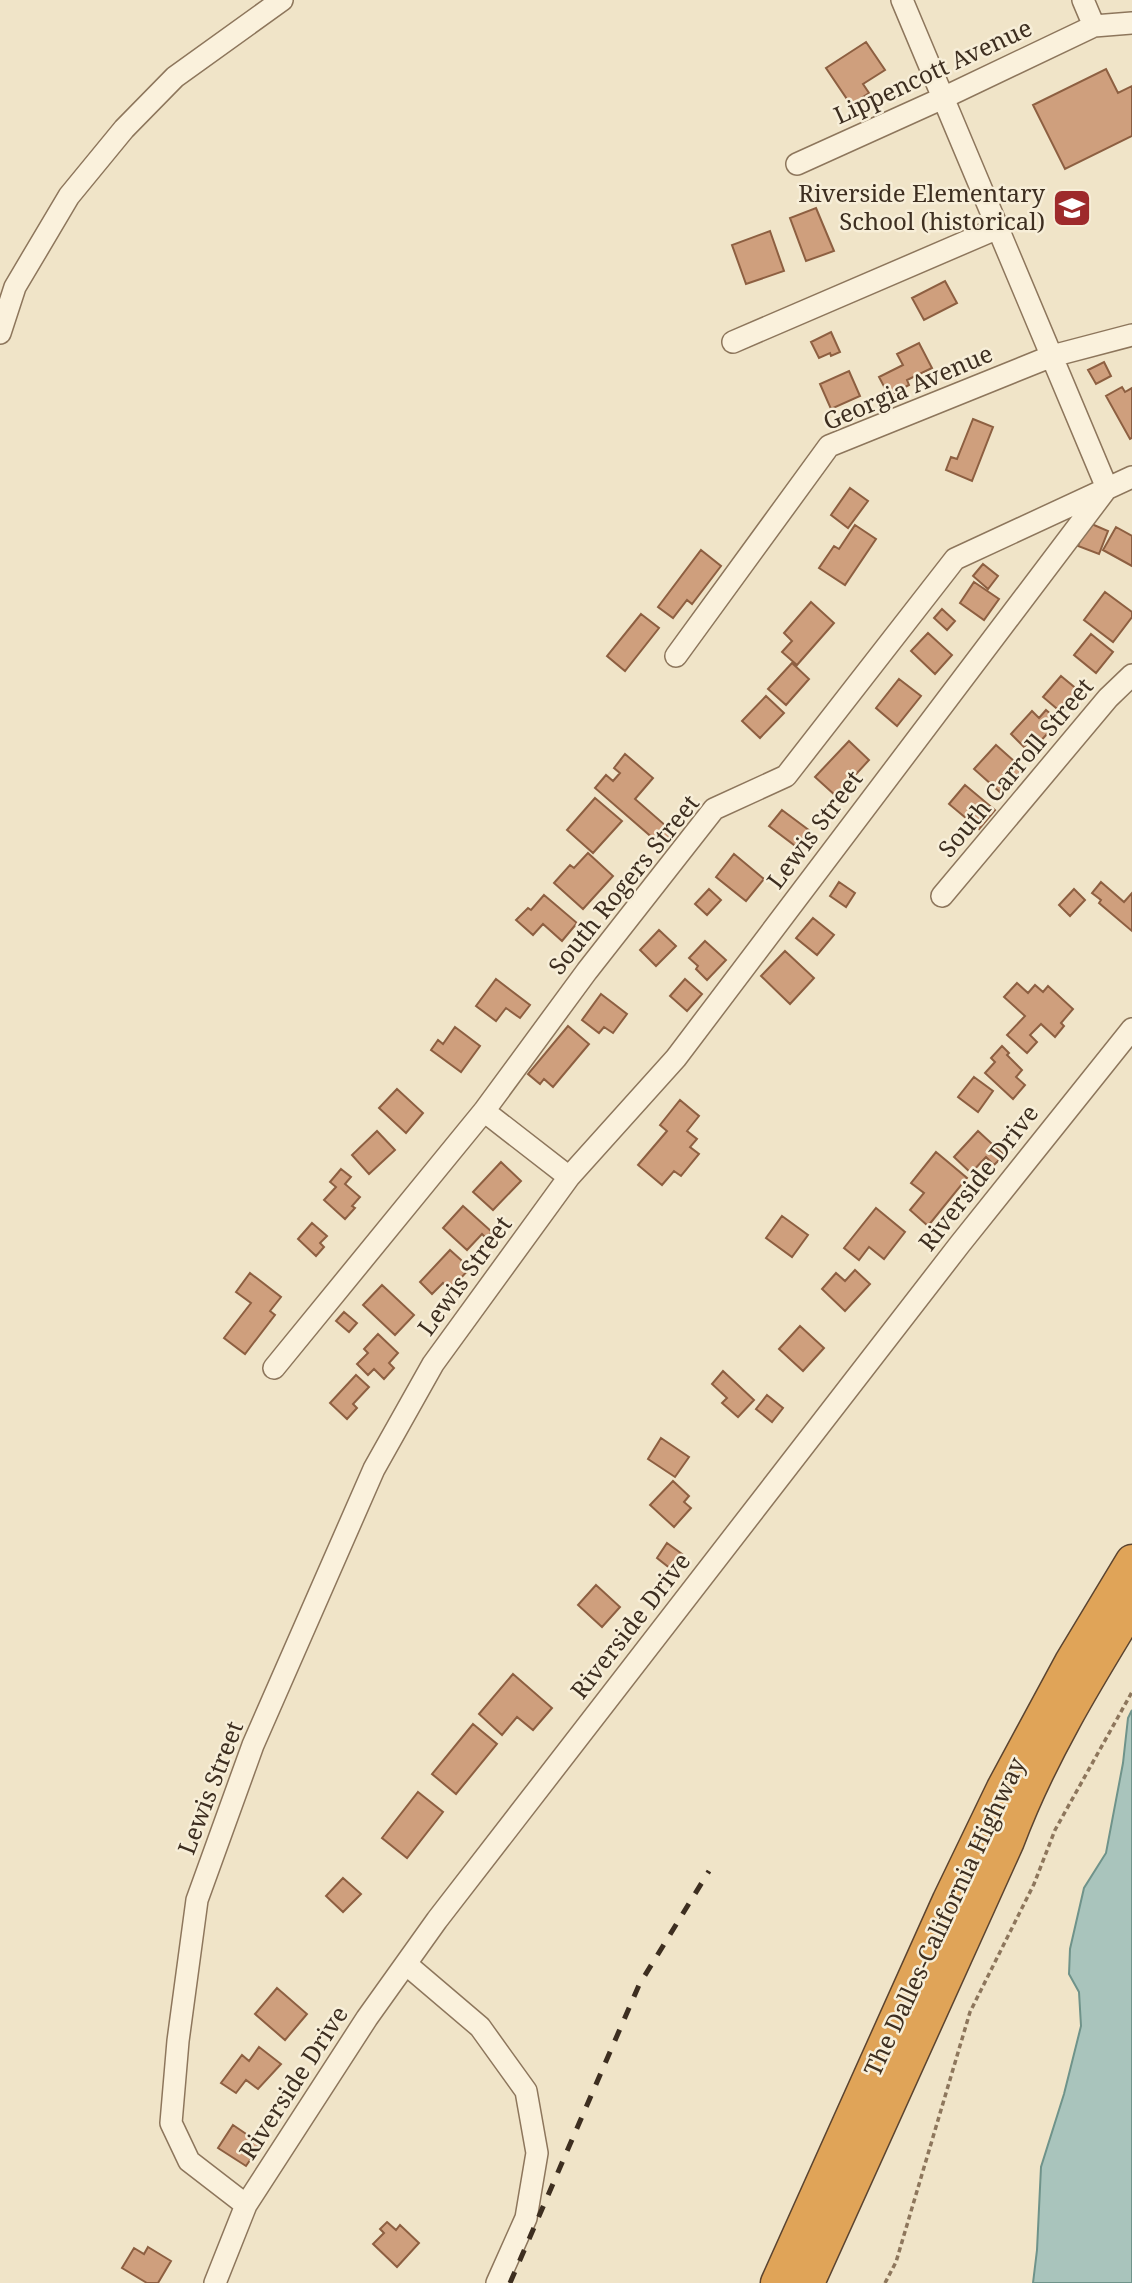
<svg xmlns="http://www.w3.org/2000/svg" width="1132" height="2283" viewBox="0 0 1132 2283" font-family="'Noto Serif',serif">
<rect width="100%" height="100%" fill="#f0e4c8"/>
<path fill="#a9c4bc" stroke="#6f938a" stroke-width="2" d="M1132,1710V2283H1033L1037,2250L1041,2167L1064,2094L1081,2026L1079,1992L1069,1974L1070,1949L1084,1888L1106,1853L1123,1763L1128,1718Z"/>
<path fill="#cf9f7d" stroke="#8d5f41" stroke-width="2" d="M866,42L885,70L863,84L869,93L851,105L826,68Z
M1106,69L1118,93L1132,86V136L1065,169L1033,105Z
M816,208L834,251L806,261L790,218Z
M770,231L784,271L746,284L732,245Z
M945,281L957,303L924,320L912,298Z
M831,332L840,352L831,356L830,353L819,358L811,342Z
M919,343L932,368L907,380L909,385L889,396L879,377L903,365L897,354Z
M1104,362L1111,376L1096,384L1088,370Z
M849,371L860,396L831,409L820,384Z
M1122,387L1125,392L1132,388V438L1130,439L1106,396Z
M973,419L993,427L972,481L946,470L951,457L957,459Z
M850,488L868,501L848,528L831,515Z
M1087,522L1108,531L1099,554L1078,546Z
M855,525L876,539L845,585L819,568L834,546L839,549Z
M1116,527L1132,536V566L1103,550Z
M701,550L721,566L692,604L687,600L673,618L658,607Z
M983,564L998,576L988,589L973,576Z
M974,582L999,599L984,620L960,603Z
M1105,592L1132,612V617L1113,642L1084,620Z
M811,602L834,623L797,665L782,652L792,641L784,633Z
M942,609L955,621L947,630L934,618Z
M641,614L659,628L625,671L607,656Z
M928,633L952,655L935,674L911,651Z
M1091,634L1113,652L1096,673L1074,655Z
M792,663L809,679L786,705L768,689Z
M1061,676L1079,691L1062,713L1043,697Z
M899,679L921,696L897,726L876,708Z
M766,696L784,713L760,738L742,721Z
M1046,710L1059,721L1036,746L1030,740L1024,747L1011,734L1032,711L1039,718Z
M849,741L869,760L836,796L815,777Z
M996,745L1023,769L1001,793L974,769Z
M625,754L653,778L635,799L674,833L662,846L595,788L606,775L613,781L620,773L614,768Z
M965,785L995,810L979,829L949,804Z
M595,798L622,821L593,853L567,830Z
M782,810L810,831L798,848L769,826Z
M588,853L613,876L583,909L554,883L570,865L574,868Z
M734,854L764,879L746,901L716,877Z
M839,882L855,893L846,907L830,896Z
M1101,882L1124,902L1132,893V931L1099,903L1101,900L1092,893Z
M709,889L721,900L707,915L695,904Z
M1074,889L1085,900L1070,916L1059,905Z
M544,895L577,923L562,941L543,924L533,935L516,920L528,908L531,910Z
M813,918L834,935L817,955L796,938Z
M659,930L676,946L656,966L640,950Z
M705,941L726,960L707,980L696,969L698,966L689,958Z
M785,951L814,978L790,1004L761,976Z
M496,979L530,1005L520,1018L506,1008L496,1021L476,1006Z
M685,979L702,994L687,1011L670,996Z
M1017,983L1028,993L1035,985L1043,992L1048,986L1073,1009L1061,1023L1064,1026L1055,1037L1041,1024L1030,1035L1037,1042L1027,1053L1007,1035L1025,1016L1004,997Z
M601,994L627,1014L613,1033L604,1027L599,1033L582,1020Z
M568,1026L589,1044L553,1087L544,1079L540,1084L528,1074Z
M455,1027L480,1046L461,1072L431,1050L438,1040L443,1044Z
M1002,1046L1009,1053L1007,1055L1022,1070L1016,1077L1025,1085L1013,1099L985,1073L995,1062L991,1058Z
M974,1077L993,1091L978,1112L958,1097Z
M397,1089L423,1113L406,1133L379,1108Z
M680,1100L699,1116L687,1131L697,1139L690,1147L699,1154L681,1176L674,1171L662,1185L638,1165L667,1131L660,1125Z
M377,1131L395,1150L369,1174L352,1155Z
M978,1131L1004,1155L994,1165L986,1157L971,1173L954,1157Z
M936,1152L967,1178L928,1226L910,1210L924,1193L911,1183Z
M501,1162L521,1181L493,1210L473,1192Z
M341,1169L351,1177L345,1184L360,1197L352,1206L355,1208L345,1219L324,1200L336,1187L330,1182Z
M463,1206L492,1232L486,1238L482,1234L467,1250L443,1228Z
M876,1208L905,1232L884,1259L869,1247L859,1260L844,1248Z
M782,1216L808,1235L792,1257L766,1238Z
M312,1223L327,1236L320,1243L324,1247L316,1256L298,1239Z
M450,1250L470,1268L450,1290L443,1283L432,1294L420,1282Z
M855,1270L870,1284L845,1311L822,1289L836,1273L845,1281Z
M250,1273L281,1297L270,1311L275,1315L245,1354L224,1338L251,1303L236,1292Z
M382,1285L414,1315L395,1335L363,1305Z
M344,1312L357,1323L349,1332L336,1321Z
M800,1326L824,1348L803,1371L779,1349Z
M378,1334L398,1353L389,1363L394,1368L384,1379L374,1369L368,1375L357,1364L368,1353L364,1349Z
M723,1371L754,1400L738,1417L722,1403L727,1398L712,1384Z
M356,1375L369,1387L353,1404L357,1408L347,1419L330,1403Z
M767,1395L783,1408L772,1422L756,1409Z
M661,1438L689,1457L675,1477L648,1459Z
M673,1481L689,1496L684,1502L691,1508L674,1527L650,1505Z
M667,1543L682,1554L671,1569L657,1558Z
M596,1585L620,1607L602,1627L578,1605Z
M513,1674L552,1708L533,1730L517,1717L502,1735L479,1714Z
M473,1724L497,1744L456,1794L432,1774Z
M418,1792L443,1812L407,1858L382,1838Z
M343,1878L361,1894L343,1912L326,1896Z
M277,1988L307,2014L285,2040L255,2014Z
M259,2047L281,2064L258,2089L246,2080L236,2093L221,2083L242,2055L249,2061Z
M233,2125L261,2144L246,2166L218,2148Z
M387,2222L396,2230L400,2225L419,2243L397,2267L373,2244L384,2233L380,2229Z
M148,2247L171,2261L158,2283H147L122,2268L134,2248L144,2254Z"/>
<g fill="none" stroke-linecap="round" stroke-linejoin="round">
<g stroke="#8d765c" stroke-width="24">
<path id="minor" d="M902,0L1107,488
M1083,0L1094,26
M797,164L943,98L1094,26L1132,23
M0,333L15,287L69,196L124,129L175,77L282,0
M733,342L998,228
M676,656L829,446L1052,356L1132,335
M942,896L1108,698L1132,675
M484,1111L569,1177
M274,1368L484,1111L587,971L714,809L786,776L955,559L1132,477
M406,1964L480,2027L526,2091L537,2153L526,2218L497,2283
M246,2205L189,2161L171,2123L178,2041L197,1900L253,1745L374,1469L433,1364L569,1177L676,1058L1107,488
M215,2283L246,2205L367,2018L437,1920L960,1244L1132,1029"/>
</g>
<g stroke="#5b4430" stroke-width="35">
<path id="highway" d="M777,2283L949,1900L1003,1788L1071,1662L1132,1561
M808,2283L1008,1841C1039,1758 1086,1681 1132,1606"/>
</g>
<path stroke="#8d765c" stroke-width="3.5" stroke-dasharray="5 3.5" stroke-linecap="butt" d="M885,2283L896,2262L970,2012L1034,1884L1055,1830L1132,1692"/>
<use href="#minor" stroke="#faf1dc" stroke-width="21"/>
<use href="#highway" stroke="#e0a458" stroke-width="32"/>
<path stroke="#3d2e20" stroke-width="5" stroke-dasharray="12 12" stroke-linecap="butt" d="M510,2283L639,1985L709,1871"/>
</g>
<defs>
<g id="school-square" transform="scale(2.0125)"><rect x="-9" y="-9" width="18" height="18" rx="4" fill="#9e2a2b" stroke="#f7eed8"/><path d="M0-5L7-2L0 1L-7-2ZM-4 1L0 2.5L4 1V4Q0 6-4 4Z" fill="#fff"/></g>
</defs>
<g fill-rule="evenodd">
<use href="#school-square" x="1072" y="208"/>
</g>
<g text-anchor="middle" stroke-width="5" stroke-linejoin="round" paint-order="stroke">
<g font-size="24" fill="#3d2e20" stroke="#f7eed8">
<text transform="translate(933 72) rotate(-25)" y="8">Lippencott Avenue</text>
<text transform="translate(908 388) rotate(-23)" y="8">Georgia Avenue</text>
<text transform="translate(1016 768) rotate(-50)" y="8">South Carroll Street</text>
<text transform="translate(815 830) rotate(-53)" y="8">Lewis Street</text>
<text transform="translate(624 885) rotate(-51)" y="8">South Rogers Street</text>
<text transform="translate(979 1178) rotate(-52)" y="8">Riverside Drive</text>
<text transform="translate(465 1276) rotate(-54)" y="8">Lewis Street</text>
<text transform="translate(631 1626) rotate(-52)" y="8">Riverside Drive</text>
<text transform="translate(211 1788) rotate(-69)" y="8">Lewis Street</text>
<text transform="translate(945 1917) rotate(-65)" y="8">The Dalles-California Highway</text>
<text transform="translate(294 2083) rotate(-57)" y="8">Riverside Drive</text>
</g>
<g font-size="24" fill="#3d2e20" stroke="#f7eed8" text-anchor="end">
<text x="1045" y="202">Riverside Elementary<tspan x="1045" dy="28">School (historical)</tspan></text>
</g>
</g>
</svg>
